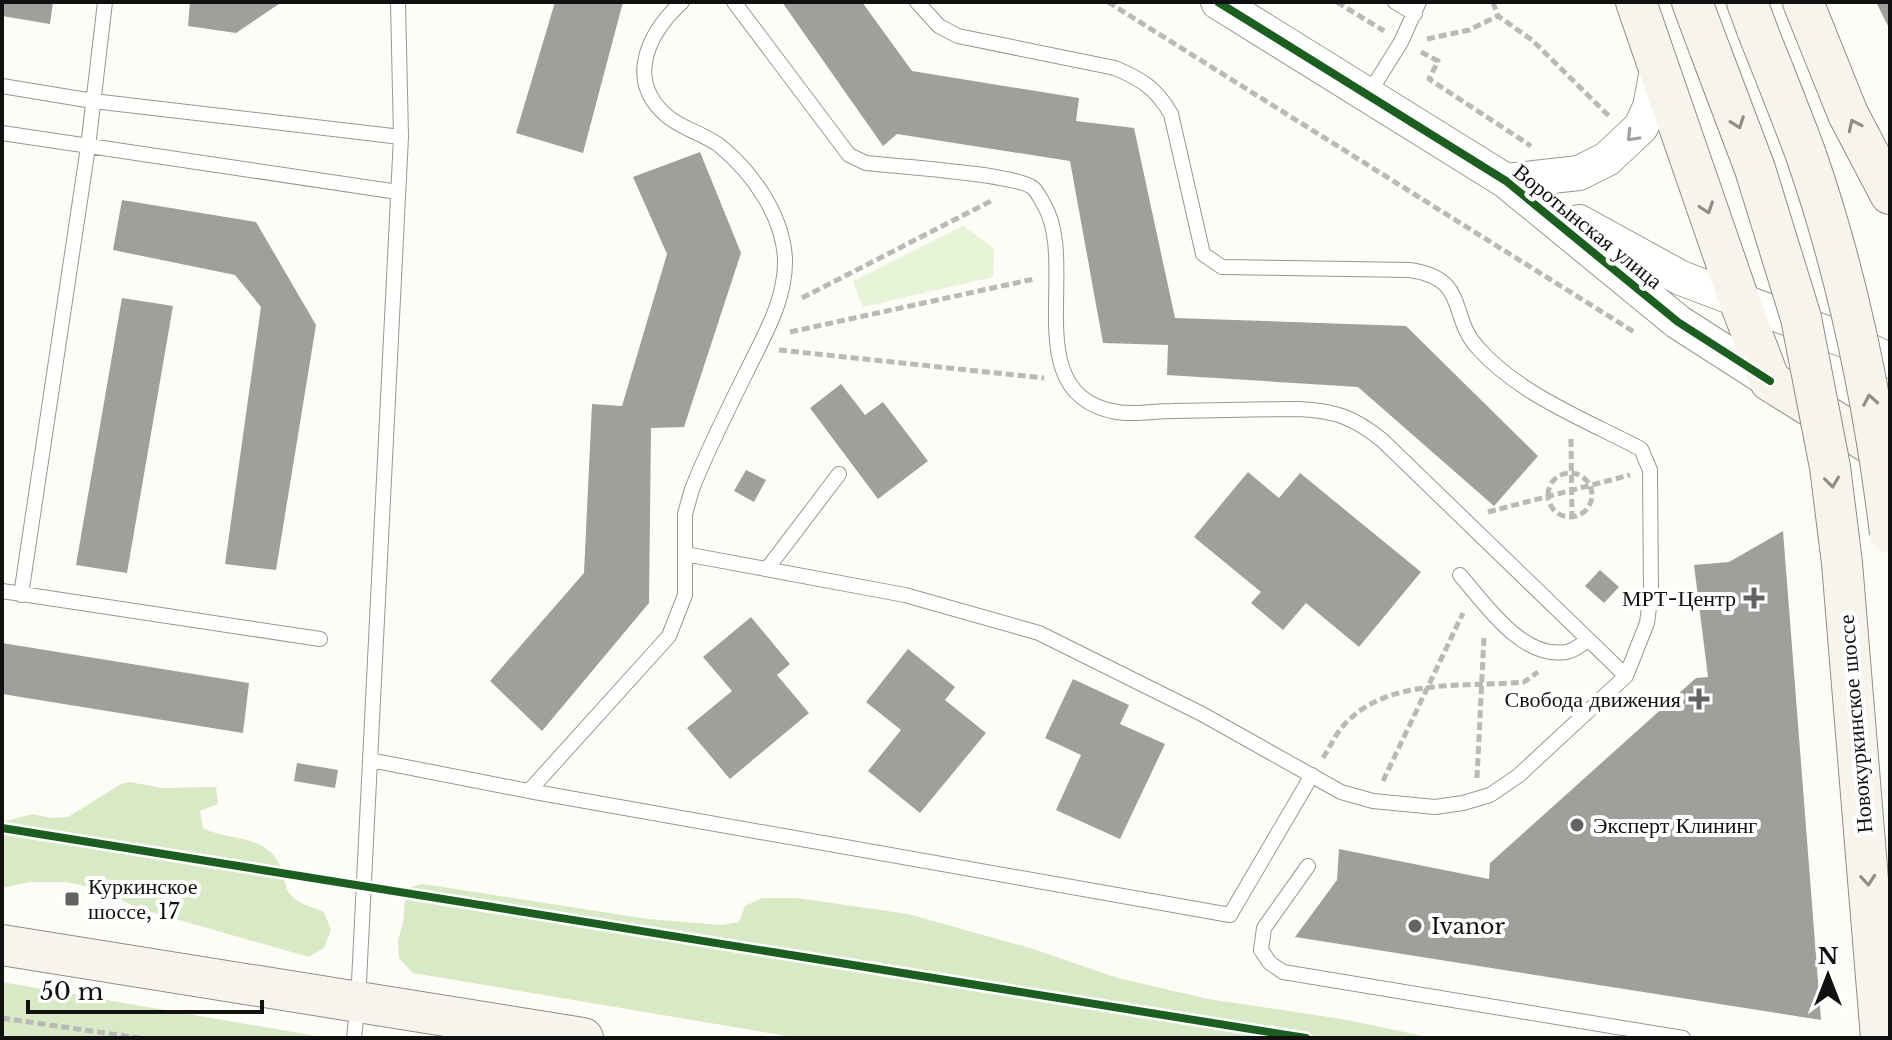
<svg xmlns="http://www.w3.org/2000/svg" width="1892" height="1040" viewBox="0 0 1892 1040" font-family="'Libre Baskerville',serif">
<rect width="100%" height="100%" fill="#fdfcf7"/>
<path fill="#e7f3d7" d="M963,226L994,248L993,277L863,307L853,281Z"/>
<path fill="#d8eac5" d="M129,782L163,788L216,787L218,804L200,811L203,828C224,839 249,835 268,850C289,866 279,887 295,899C302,905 316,908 324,912L331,930L324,948L309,957L137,908L103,890L66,882H30L2,888V822L33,814L51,818L68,817L121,784Z
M423,884L648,919L721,925L739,922L745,906L762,898H797L908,914L1030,948L1118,978L1208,999L1342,1019L1433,1038H799L413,973L399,958L398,940L403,923L406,888Z
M2,982L322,1037L323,1038H2Z"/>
<path fill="#a19f9c" d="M2,2H53L50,24L2,16Z
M190,2H282L236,33L188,26Z
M555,2H623L583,153L516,133Z
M782,2H862L912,71L1079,98L1076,121L1134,128L1175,318L1406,326L1538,456L1494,506L1358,387L1167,375L1168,345L1103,343L1070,161L897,134L883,146Z
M1876,2H1890V30Z
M700,152L741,253L684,427L651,428L649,603L542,731L490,681L584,573L592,404L622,406L667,254L633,177Z
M122,200L256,222L316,325L276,570L225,564L261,307L235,275L113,250Z
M122,298L173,306L127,573L76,565Z
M841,384L865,415L883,402L928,461L878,499L810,408Z
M746,470L766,480L754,502L734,491Z
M1248,472L1279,498L1300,473L1421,572L1359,647L1306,603L1283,630L1251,603L1261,592L1194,537Z
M1783,531L1821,1020L1295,937L1337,880L1339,849L1489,879L1490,863L1696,678L1708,677L1694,565L1729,562Z
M1600,570L1619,587L1604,603L1585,586Z
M751,617L790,664L777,675L809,713L730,779L687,728L732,691L703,657Z
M2,643L249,683L243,733L2,694Z
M908,649L955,687L945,700L986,733L920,813L868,771L901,730L866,702Z
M1073,679L1129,705L1120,724L1165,744L1120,839L1056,810L1081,755L1045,738Z
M297,763L338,770L335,788L294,781Z"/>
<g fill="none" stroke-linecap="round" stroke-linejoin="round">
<g stroke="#979795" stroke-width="16">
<path id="service" d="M734,2L849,155L866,163C893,166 1018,174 1033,188C1037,191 1040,198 1043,203C1081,263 1015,395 1117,412C1134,415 1155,411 1172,411C1214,410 1257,409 1299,409C1336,411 1353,417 1382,440L1626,676
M1395,2L1415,14
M2,86L93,101L401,137
M1368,95L1401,42L1419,2
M2,133L398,192
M685,554L905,595L1039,633L1202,714L1341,792L1373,801L1435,807L1463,803L1490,795L1518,776L1626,676L1647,623L1651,591L1650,470L1641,449C1586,420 1520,395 1478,348C1448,316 1470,279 1410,270L1222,267L1203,254L1171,114C1156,88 1141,79 1115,68L958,36L939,26L917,2
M767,569L839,474
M1460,575C1486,605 1522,659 1566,652C1574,651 1582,644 1588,640
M2,591L320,639
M21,595L88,147L105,2
M370,760L529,791L669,636L685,595V514L692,489C708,449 727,411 746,373C763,337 786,301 785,259C783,216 753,173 720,146C705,134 682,129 667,116C625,80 648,33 682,2
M529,791L1230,915L1312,775
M1308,866L1264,928L1261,950L1270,963L1283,972L1683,1038
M354,1038L358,1002L401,137L398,2"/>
</g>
<g stroke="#979795" stroke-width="36">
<path id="tertiary" d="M1218,2L1506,181L1678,322L1770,381
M1506,181L1579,173L1607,159L1641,127L1650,107L1658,65
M1579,222L1681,278L1860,346L1890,361"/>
</g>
<g stroke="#8e8d8b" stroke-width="42">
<path id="secondary" d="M1636,2L1739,300L1770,381L1890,456
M1692,2L1710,50
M1747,2L1758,32
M1803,2L1848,114L1890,194
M2,945L583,1038"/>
</g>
<path stroke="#b9b9b8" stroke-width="5" stroke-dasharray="8 4" stroke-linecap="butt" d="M1108,2L1634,332
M1337,2L1384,31
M1493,2L1498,16L1532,40L1609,116
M1427,39L1469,30L1498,16
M1421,52L1438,61L1429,79L1531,146
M802,298L993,200
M790,332L1034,279
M779,350L1044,378
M1571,439L1572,518
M1548 495a22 22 0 1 1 44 0a22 22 0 1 1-44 0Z
M1488,512L1630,475
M1323,758C1330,747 1335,735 1343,726C1387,676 1465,688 1524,682L1538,672
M1477,778L1484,636
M1383,781L1463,613
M2,828L345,882
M386,889L1306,1038
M2,1018L139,1038"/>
<use href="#service" stroke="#fffffe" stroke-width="14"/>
<use href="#tertiary" stroke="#fffffe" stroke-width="34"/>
<use href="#secondary" stroke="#f6f4eb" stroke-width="40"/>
<g stroke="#8e8d8b" stroke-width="42" stroke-linecap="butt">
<path id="secondary-bridge" d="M1758,32C1774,72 1790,112 1805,152C1848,275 1874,403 1890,533
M1710,50L1755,169L1801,318L1830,467L1842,563L1881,1038"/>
</g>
<use href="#secondary-bridge" stroke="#f6f4eb" stroke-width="40"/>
<g stroke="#fff" stroke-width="13">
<path id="cycleway" d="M1218,2L1506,181L1678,322L1770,381
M2,828L1306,1038"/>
</g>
<use href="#cycleway" stroke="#1b5e20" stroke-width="8"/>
</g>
<defs><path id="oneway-chevron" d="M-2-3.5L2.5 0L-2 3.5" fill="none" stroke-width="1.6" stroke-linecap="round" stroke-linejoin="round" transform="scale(2)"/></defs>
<g stroke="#8f8e89">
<use href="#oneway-chevron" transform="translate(1738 123) rotate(70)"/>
<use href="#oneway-chevron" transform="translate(1854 125) rotate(-115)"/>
<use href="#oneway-chevron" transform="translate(1707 208) rotate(71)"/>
<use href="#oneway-chevron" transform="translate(1870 400) rotate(-100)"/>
<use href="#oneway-chevron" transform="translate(1832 482) rotate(83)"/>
<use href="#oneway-chevron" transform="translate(1868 880) rotate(85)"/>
</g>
<use stroke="#a0a09f" href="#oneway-chevron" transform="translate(1632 136) rotate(134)"/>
<g fill="#646362" stroke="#fff" stroke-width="3">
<path d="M1750 586h8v8h8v8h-8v8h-8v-8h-8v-8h8z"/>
<path d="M1695 687h8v8h8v8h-8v8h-8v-8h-8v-8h8z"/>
<circle cx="1577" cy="825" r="8"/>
<rect x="64" y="891" width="16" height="16" rx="4"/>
<circle cx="1415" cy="926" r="8"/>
</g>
<g text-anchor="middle" stroke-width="8" stroke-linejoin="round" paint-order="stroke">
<g font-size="22" fill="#111" stroke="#fff">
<text transform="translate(1588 226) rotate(39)" y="8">Воротынская улица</text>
<text transform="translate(1855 724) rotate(-95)" y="8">Новокуркинское шоссе</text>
</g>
<g font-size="22" fill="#111" stroke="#fff" text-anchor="start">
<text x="1736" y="606" text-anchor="end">МРТ-Центр</text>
<text x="1681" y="707" text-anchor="end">Свобода движения</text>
<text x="1593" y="833">Эксперт Клининг</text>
<text x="88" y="894">Куркинское<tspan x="88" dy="25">шоссе, 17</tspan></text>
<text x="1431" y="934">Ivanor</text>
</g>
</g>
<rect width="1892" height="1040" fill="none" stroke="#111111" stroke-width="8"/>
<g transform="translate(1828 976)" stroke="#ffffff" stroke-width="6" paint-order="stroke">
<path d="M0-6L14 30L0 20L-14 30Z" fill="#111111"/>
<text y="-12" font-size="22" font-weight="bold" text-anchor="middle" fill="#111111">N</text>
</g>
<path d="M28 1000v12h234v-12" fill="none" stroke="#111111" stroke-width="4"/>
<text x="40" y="1000" font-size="24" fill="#111111" stroke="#ffffff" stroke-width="6" paint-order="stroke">50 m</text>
</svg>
